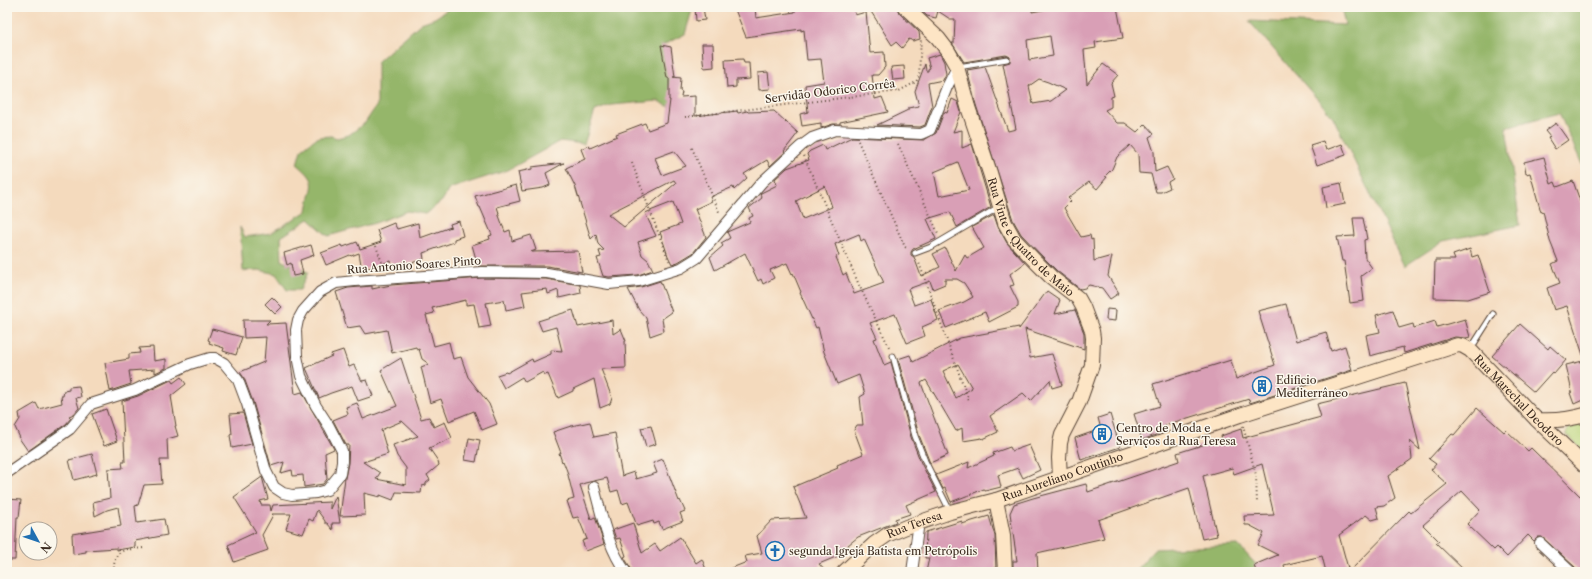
<svg xmlns="http://www.w3.org/2000/svg" width="1592" height="579" viewBox="0 0 1592 579" font-family="'Libre Caslon Text',serif">
<rect width="100%" height="100%" fill="#fbf7ec"/>
<filter id="ink" filterUnits="userSpaceOnUse"><feTurbulence type="fractalNoise" baseFrequency=".025" numOctaves="2"/><feDisplacementMap in="SourceGraphic" scale="8" xChannelSelector="R" yChannelSelector="G"/><feConvolveMatrix kernelMatrix="1 2 1 2 8 2 1 2 1" color-interpolation-filters="sRGB"/></filter>
<filter id="wash" filterUnits="userSpaceOnUse"><feTurbulence type="fractalNoise" baseFrequency=".012" numOctaves="4" result="noise"/><feDisplacementMap in="SourceGraphic" scale="16" xChannelSelector="R" yChannelSelector="G"/><feGaussianBlur stdDeviation="0.9" result="paint"/><feColorMatrix in="noise" values="0 0 0 0 0 0 0 0 0 0 0 0 0 0 0 0 0 1.4 0 .05"/><feComposite in="paint" operator="in"/></filter>
<g filter="url(#wash)">
<rect width="100%" height="100%" fill="#f4dabd"/>
<path fill="#bcd57a" stroke="#7c804c" d="M1585,422V453L1566,434L1569,426Z"/>
<path fill="#95b66a" stroke="#687044" d="M451,7H693L685,34L663,45L671,85L672,108L658,101L611,105L595,111L584,144L560,141L508,170L449,189L442,201L425,214L407,211L375,223L328,236L309,219L281,237L282,261L308,272L300,290H287L276,274L259,270L243,271L240,227L245,237L271,233L307,211C311,184 321,184 297,164L301,150L315,139L320,137L331,136L337,138L349,135L365,123L377,105V62L421,23L435,18Z
M1341,7H1584L1585,171L1559,113L1506,127L1520,225L1443,241L1405,266L1333,117L1249,21L1345,25Z
M1238,545L1263,572H1134L1155,549Z"/>
<g id="blocks">
<path fill="#d99fb6" fill-rule="evenodd" d="M695,7H703L705,20L696,21Z
M734,7H755L756,18L795,12V7H854L855,15L866,12L870,53L884,52L885,67L878,75H872L875,99L882,97L888,112L840,122V124H833L821,128V123L802,126L800,114L808,112L805,85L824,82L821,59L807,60L804,30L801,31V29L746,37Z
M882,7H897L899,13L919,32L920,39L913,41L909,39L902,48L896,42L892,45L870,10Z
M917,7H1032V12L1058,7H1117L1123,38L1095,42L1096,48L1084,50L1087,84L1103,64L1118,75L1111,83L1114,96L1111,97V107L1105,110L1117,123H1125L1137,132L1145,124L1154,134L1149,137L1154,152L1155,172L1167,167L1173,179L1168,182L1170,188L1161,192H1156L1151,174L1139,173L1138,154L1130,145L1117,157L1112,169L1105,176L1107,177L1097,189L1089,182L1068,198L1071,201L1064,208L1081,237L1090,235L1091,240L1093,239L1094,261L1112,256L1108,276L1119,293L1110,299L1102,288L1089,285L1085,288L1080,289L1057,271L1042,256L1021,234L1013,220L976,105L967,70L985,67L1008,131L1016,129L1003,64L1010,62V57L1006,55L964,62L952,43H954L955,19H950L938,11L936,18L927,16ZM1050,36L1053,56L1029,60L1027,40ZM1039,79L1048,82L1066,90L1051,101L1033,104L1029,86Z
M702,44H713L714,67L704,68L703,61Z
M661,45L671,47L675,77H673L681,78L680,91L682,92L681,97L695,96V116L737,111L738,113L747,111L748,112L774,111L798,133L784,151L785,152L770,166L767,160L744,174L747,178L734,190L733,187L710,197L712,201L695,209L706,237L693,253L678,262L672,264L668,256L660,232L681,224L673,202L645,213L656,236L638,242L642,255L648,260L653,270L638,275L609,277L603,276L597,258L601,257L599,251L604,250L598,244L596,234L591,239L575,186L566,168L585,159L581,149L589,145L590,148L617,136L616,134L645,123L648,130L667,123L670,100H669V78H667ZM674,151L686,166L662,175L655,158ZM674,180L676,183L624,227L608,214Z
M940,54L944,62L946,74L943,80L928,83L932,106L925,125L920,127L877,125L908,110V108L919,106L915,91L925,64L926,71H928V69L930,68L927,58Z
M743,59L744,63H749L750,79L736,80V87L727,88L725,60Z
M904,66L905,79L893,80L891,67Z
M768,72L770,89L759,90L758,73Z
M952,99L958,102L961,112L953,132L962,130V148L972,144L991,207L957,227L950,212L927,219L936,239L913,249L911,252V255L914,257L921,276L940,267L933,254L945,248L956,271L965,255L967,258L984,248L972,227L994,215L998,227L1007,243L1025,263L1010,274L1014,285L1010,286L1018,302V307L989,322L985,312L946,328L939,311L964,302L973,297L964,283L957,279H945V284L933,289L930,281L908,289L914,305L931,299L938,320L922,327L925,336L907,343L895,314L870,323L877,338L874,339L884,365L891,362L911,437L921,463L936,492L906,505L910,514L895,519L896,522L858,537L848,545L850,551L819,564L826,572H724V571L747,562L745,556L762,553L757,536L772,520L806,518L793,487L838,468L837,465L863,454L854,430L857,425H863L860,397L865,394L859,375L837,384L824,352L818,327L816,328L800,293L801,292L793,273L792,274L787,263L770,270L774,278L763,284L761,279L758,281L745,253L715,270L710,257L723,246L721,243L730,238L727,232L750,222L749,218L753,216L749,208L762,198L760,194L761,193L777,185L775,179L787,168L809,160L807,154L810,151L823,145L825,150L852,137L924,140L936,133L944,112L947,113ZM958,162L969,190L939,196L934,172ZM825,186L832,207L803,219L796,201ZM859,234L861,241L864,239L884,283L854,294L846,273L843,275L836,257L839,256L835,244Z
M1556,123L1568,140L1555,149L1548,138L1550,137L1545,131Z
M1323,141L1326,150L1342,144L1346,155L1317,165L1310,145Z
M1544,157L1551,184L1555,182L1557,187L1573,181L1585,215V355H1583L1567,306L1554,310L1547,288L1560,283L1552,264L1558,261L1550,241L1543,211L1541,212L1530,173L1526,174L1524,162Z
M564,163L546,173L550,185L543,188L522,191L518,172L532,169V167Z
M1341,183L1345,204L1326,208L1323,187Z
M516,185L520,201L497,207L499,213H498L505,232L510,230L512,241L531,235L536,250L531,252L578,251L582,272L547,266H478L472,245L490,239L489,236L492,235L480,207H479L475,196Z
M1353,218H1363L1367,239L1364,240L1365,258L1372,268L1361,276L1364,301L1350,303L1344,261H1342L1337,237L1355,236Z
M459,221L463,236L454,239V242L423,253L424,259L408,264L407,262L392,265L391,261L362,270L359,253L351,256L350,255L326,265L321,253L342,245L343,247L357,242L360,249L381,242L377,230L394,223L397,229L418,223L420,238L451,227L450,224Z
M311,245L314,255L300,260L303,274L293,276L291,263L287,265L284,253Z
M1470,249L1472,257L1478,255L1490,292L1468,299L1434,298L1435,260H1455L1453,255Z
M482,278L546,279L580,285L581,293L559,298L558,290L548,294L547,289L522,292L525,306L506,310L504,300L486,303L491,326L479,328L474,304L466,305V300L432,308L434,313L426,315L434,346L449,342L453,359L461,357L468,377L489,404L497,424L482,430L474,411L449,421L441,399L430,403L421,367L429,364L422,359L419,349L417,350L416,347L392,353L387,330L365,334L360,326L347,328L336,292L348,288L372,286V289L391,285Z
M660,281L672,312L662,319L664,331L650,336L646,318L639,310L628,289L641,287Z
M1047,291L1060,300L1055,314L1075,310L1084,333V349L1025,329L1030,358L1052,354L1062,385L1052,388L1050,380L1031,401L1023,393L990,416L998,432L983,439L982,438L963,441L962,428L956,431L926,380L921,383L948,455L930,463L919,435L898,359L910,355L913,362L960,338L1019,327V329ZM958,364L972,388L956,398L943,371Z
M272,297L282,307L275,314L265,304Z
M1286,304L1296,341L1326,332L1331,351L1345,346L1352,370L1250,403L1249,399L1165,425L1167,431L1142,440L1134,414L1160,406L1153,384L1231,360L1236,379L1275,365L1258,311Z
M1107,309L1116,310L1115,321L1106,320Z
M573,310L578,327L612,320L613,334L621,329L626,341H625L626,368L601,369L612,398L610,404L600,408L594,379L573,389V391L558,398L548,374L545,375L543,372L525,382L522,377L504,388L497,375L506,372L507,373L532,359L533,362L551,354V350L562,351L556,327L542,331L538,321Z
M1393,310L1399,328L1413,324L1414,328L1435,321L1437,327L1465,319L1470,337L1466,338L1455,337L1404,353L1403,347L1370,356L1366,335L1380,332L1376,315Z
M243,320H270L266,324L286,323L295,394L302,392L334,449L325,453L327,479L323,484L304,487L303,475L293,476L292,470L281,473L284,462L271,466L253,402L244,378L240,372L264,362L266,337L244,338Z
M1520,324L1548,349L1550,346L1566,360L1554,374L1552,372L1534,392L1492,356Z
M212,329L242,337L236,355L223,351L224,348L209,343L210,341L208,340Z
M153,347L154,361L166,359V368L155,373V369L129,371L131,384L110,391L105,363L129,359V354L140,353L139,348Z
M343,350L349,367L354,365L362,381L367,380L373,396L358,401L352,386L331,393L319,398L306,368L332,356L331,354Z
M401,358L421,419L429,417L434,427L445,422L452,438L429,448L438,461L439,465L427,475L430,480L426,483V485L422,486L421,493L396,492L393,500L380,495V497L364,493L365,515L340,516L345,478L348,463L349,445H346L333,420L348,414L346,407L357,403L363,419L397,406L381,370ZM402,421L418,436L393,445L397,456L406,468V485L376,479L380,473L363,462L388,454L381,430Z
M1583,361L1585,370V399L1574,404L1570,393L1572,392L1566,365Z
M181,377L186,384L171,396L176,426H175L178,436L167,439L168,460H160L162,484L144,485L138,505L135,506L137,523L164,519L167,535L135,541V547L117,550V548L86,550V552L73,554L72,534L121,526L118,507L107,510L95,516L93,502L110,498L108,469L123,468L122,462H125L122,401L138,396L171,380L173,383Z
M1405,383L1420,450L1410,441L1412,459L1388,476L1395,498L1384,506L1376,507L1379,518L1372,520L1366,515L1339,535L1349,572H1326L1322,556L1284,565L1285,571L1256,572L1254,565L1278,555L1258,545L1264,533L1249,525H1245L1244,516L1274,515L1262,464L1234,474L1232,468L1203,476L1217,536L1202,539L1189,488L1098,520L1104,538L1037,553L1038,572H1013V561H1017L1010,513L1014,504L1033,498L1086,484L1088,492L1179,461L1177,453L1222,439L1221,436L1241,429L1243,438L1321,417L1317,404Z
M79,386L81,397L76,398L79,408L74,414L69,416L71,418L66,424L28,451L19,438H20L15,427L20,419L19,413L36,403L39,409L62,403L61,396H63L64,391L69,390V387Z
M1477,408L1504,432L1506,430L1528,451L1531,448L1580,496L1585,492V572H1577L1575,567L1542,537H1538L1534,541L1528,535L1507,557L1497,547L1494,550L1467,524L1480,510L1462,491L1423,525L1439,541L1436,543L1466,572H1349L1409,511L1411,513L1447,484L1431,470L1436,464L1429,459L1452,434L1454,435Z
M106,409L117,441L104,446L92,414Z
M243,413L252,444L232,448L230,435L232,434L230,414Z
M1110,414L1120,447L1081,460L1075,438L1101,429L1098,418Z
M590,422L594,437L615,433L618,450H617L622,476L634,472L636,479L657,473L653,463L663,459L679,501L680,500L685,511L680,513L683,521L662,529L659,522L654,524L653,521L637,526L628,502L622,504L618,490L611,492L607,478L585,483L580,485L591,519L595,517L604,544L586,551L582,541L587,539L578,517L573,518L567,501L574,499L567,471L563,461L562,462L559,453H561L553,432L571,426Z
M651,426L656,444L646,447L641,428Z
M469,438L480,440L476,462L465,460Z
M1029,445L1040,470L1023,478L1018,468L998,475L1001,487L985,491L984,489L951,502L945,488L943,489L936,475L969,462L968,468L994,456L993,453L1010,447L1012,451Z
M92,454L97,474L74,480L69,460Z
M262,477L268,499L260,501L261,505H270L271,511L273,505L330,502V509L336,496L340,523H332L333,530L327,523H325V521L317,510L313,521L309,519L303,534L286,529L291,514H272L273,515L262,535L268,550L234,562L228,545L256,532L234,497Z
M7,499L21,500L19,517H17L15,560H7Z
M989,516L995,536L996,572H926L929,558H925L926,532L962,521V524Z
M633,523L642,553L655,544L660,551L680,537L696,563L702,559L707,572H633L624,557L626,556L620,538L616,539L613,530Z"/>
</g>
</g>
<g filter="url(#ink)">
<use href="#blocks" fill-opacity="0" stroke="#574436" stroke-width="1"/>
<g fill="none" stroke-linecap="round" stroke-linejoin="round">
<g stroke="#574436" stroke-width="7">
<path id="lane" d="M958,67L1007,59
M915,253L931,247L999,207
M1470,350L1493,314
M893,356L915,436L925,461L950,511"/>
</g>
<g stroke="#574436" stroke-width="12">
<path id="street" d="M7,473L70,429L91,404L135,390L190,364L210,358H215L224,363L238,380L247,404L266,471L274,487L283,493L292,495L316,493L327,490L340,474L342,462V451L329,426L316,406L301,376L297,356L296,330L298,320L303,311L320,292L336,283L355,281L482,272L547,273L609,284L639,281L681,268L697,258L762,182L801,146L812,138L835,130L921,134L930,130L947,87L956,69
M594,487C602,516 608,548 626,572
M1540,543L1571,572
M912,572L919,522"/>
</g>
<g stroke="#574436" stroke-width="16">
<g id="secondary">
<path id="s1" d="M905,7L938,38L948,51L957,67L968,107L990,173L1005,223L1014,239L1036,262L1051,277L1078,298L1083,307L1092,331L1093,338L1092,365L1079,402L1062,435L1060,443L1059,458L1060,477"/>
<path d="M1537,420C1554,421 1568,420 1585,415"/>
<path d="M996,500L1003,535L1005,572"/>
<path id="s2" d="M844,572L874,544L887,535L906,527L950,512L996,500L1240,415L1458,345L1463,346L1470,350L1537,420L1585,466"/>
</g>
</g>
<path stroke="#574436" stroke-width="2" stroke-dasharray="1 3" stroke-linecap="butt" d="M685,117L899,91L916,82L919,76L921,38
M858,141L905,247L908,249
M898,144L938,233
M692,148L720,214
M804,156L859,285L890,349
M632,163L669,261
M376,246L384,268
M918,260L969,401
M1243,426L1256,475L1257,503
M114,572C113,548 124,550 144,548"/>
<use href="#lane" stroke="#fff" stroke-width="5"/>
<use href="#street" stroke="#fff" stroke-width="10"/>
<use href="#secondary" stroke="#fde5c5" stroke-width="14"/>
</g>
</g>
<defs>
<g id="building-ring" transform="scale(1)"><circle r="9.5" fill="#fbf7ec" stroke="#1f6fb2" stroke-width="1.5"/><path d="M-4-6H4V6H1V3H-1V6H-4ZM-2.5-4.3h1.7v1.8h-1.7ZM.8-4.3h1.7v1.8H.8ZM-2.5-1h1.7V.8h-1.7ZM.8-1h1.7V.8H.8Z" fill="#1f6fb2"/></g>
<g id="church-ring" transform="scale(1)"><circle r="9.5" fill="#fbf7ec" stroke="#1f6fb2" stroke-width="1.5"/><path d="M-1.2-6h2.4v3.5h3.3v2.4h-3.3V6h-2.4V-.1h-3.3v-2.4h3.3Z" fill="#1f6fb2"/></g>
</defs>
<g fill-rule="evenodd">
<use href="#building-ring" x="1262" y="386"/>
<use href="#building-ring" x="1102" y="434"/>
<use href="#church-ring" x="775" y="551"/>
</g>
<g text-anchor="middle" stroke-width="3" stroke-linejoin="round" paint-order="stroke">
<g font-size="11" fill="#3b2a1e" stroke="#fbf7ec">
<text transform="translate(830 91) rotate(-7)" y="4">Servidão Odorico Corrêa</text>
<text dy="4" stroke="none"><textPath href="#s1" startOffset="269">Rua Vinte e Quatro de Maio</textPath></text>
<text transform="translate(414 265) rotate(-4)" y="4">Rua Antonio Soares Pinto</text>
<text dy="4" stroke="none"><textPath href="#s2" startOffset="742">Rua Marechal Deodoro</textPath></text>
<text dy="4" stroke="none"><textPath href="#s2" startOffset="242">Rua Aureliano Coutinho</textPath></text>
<text dy="4" stroke="none"><textPath href="#s2" startOffset="86">Rua Teresa</textPath></text>
</g>
<g font-size="11" fill="#3b2a1e" stroke="#fbf7ec" text-anchor="start">
<text x="1276" y="384">Edificio<tspan x="1276" dy="13">Mediterrâneo</tspan></text>
<text x="1116" y="432">Centro de Moda e<tspan x="1116" dy="13">Serviços da Rua Teresa</tspan></text>
<text x="789" y="555">segunda Igreja Batista em Petrópolis</text>
</g>
</g>
<rect width="1592" height="579" fill="none" stroke="#fbf7ec" stroke-width="24"/>
<g transform="translate(38 541) rotate(130)"><circle r="19" fill="#fbf7ec" stroke="#aea59a"/>
<path d="M0-3L7 15L0 10L-7 15Z" fill="#1f6fb2"/>
<text y="-6" font-size="11" font-weight="bold" text-anchor="middle" fill="#3b2a1e">N</text>
</g>
</svg>
